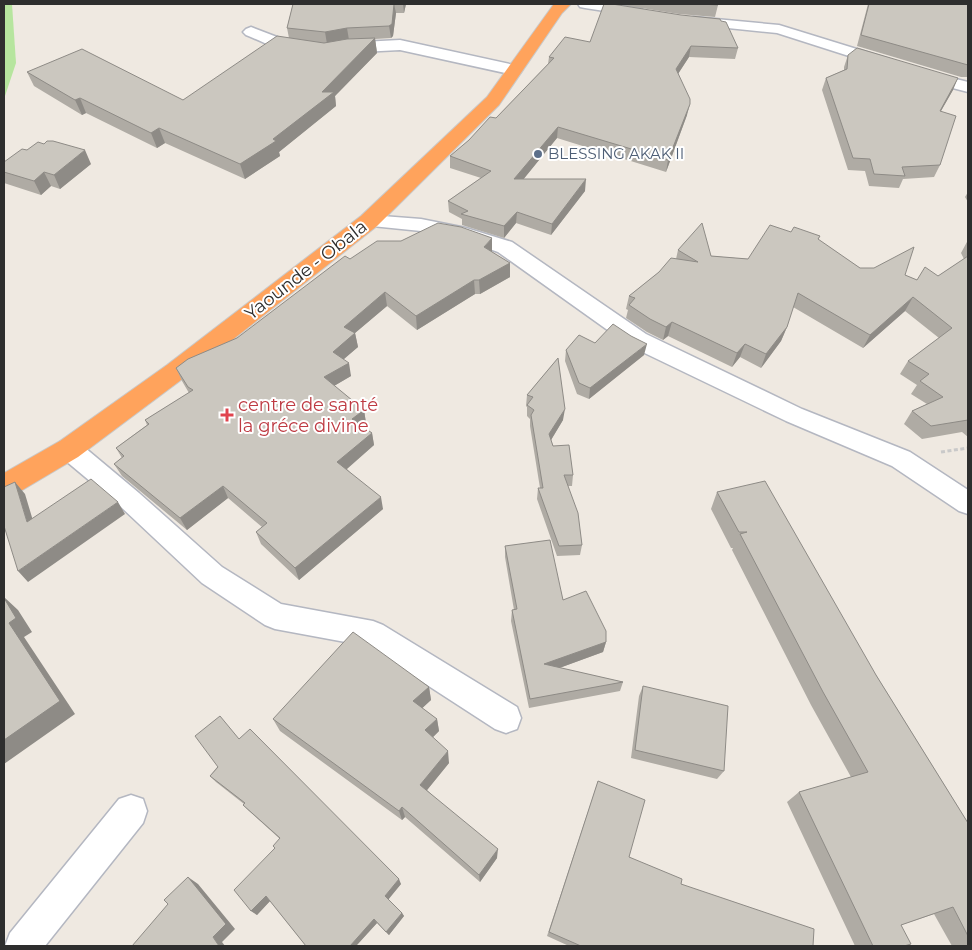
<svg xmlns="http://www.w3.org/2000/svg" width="972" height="950" viewBox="0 0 972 950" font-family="Montserrat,sans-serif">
<rect width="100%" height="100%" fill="#efe9e1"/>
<path fill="#b6e59e" d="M4,4H12L16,63L4,99Z"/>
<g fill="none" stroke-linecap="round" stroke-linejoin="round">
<g stroke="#b4b7c1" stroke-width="3">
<path id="street" d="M578,4H612L642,9L644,12L642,15L637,16L585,8L580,7Z
M694,17L779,25L889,59L891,62L889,65H877L777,33L689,24L687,21L689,18Z
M251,27L290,42L307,45L310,48L307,51C287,56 264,42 246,35L243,32L246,29Z
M400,40L514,65L520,67L522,70L520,73L514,75L400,50L342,53L337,51L334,48L337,45L342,43Z
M924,71L968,82V92L918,79L916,76L918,73Z
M369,215L421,219L466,228L512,242L646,334L802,409L910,452L968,490V514L959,511L892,466L786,421L630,346L498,252L462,239L421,231L362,225L359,221L362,217Z
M69,439L78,442L139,493L222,567L281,604L373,621L383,625L517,707L521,718L517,729L506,733L495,729L367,646L275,629L265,625L202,583L121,507L60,456L57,449L60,442Z
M131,795L143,799L147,811L143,823L45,946H5L10,933L119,799Z"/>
</g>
<g stroke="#c9c9c9" stroke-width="2">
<path id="highway" d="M554,4H571L562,13L499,105L377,226L185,377L78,457L14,495L4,498V473L60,441L167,365L361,216L487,97Z"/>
</g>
<path stroke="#c9c9c9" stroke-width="3" stroke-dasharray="4 2.5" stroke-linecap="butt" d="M941,452L968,448"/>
<use href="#street" fill="#fff" fill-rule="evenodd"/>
<use href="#highway" fill="#ffa35c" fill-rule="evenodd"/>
</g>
<path fill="#afaba4" d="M293,4H406L404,13H396L393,36L391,38L375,39L377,53L335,96L336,106L279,152L280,156L245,179L165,143L157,148L86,113L82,115L34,86L27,72L183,100L289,38L287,28Z
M616,4H717L718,5L715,17L679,14Z
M868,4H968V77H961L857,46Z
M721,21L738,48L735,59L689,57L678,74L687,115L666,172L557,138L523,179L585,191L551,235L516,223L504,238L462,225V219L449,212L448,201L481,178L450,168V156L496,118L548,64L549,57L590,42Z
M848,55L953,90L941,111L940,165L934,177L903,179L899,188L869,186L865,171L848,170L822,90L826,78L844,70V67Z
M4,162L91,164L60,189L51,186L41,195L4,183Z
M968,192V202L965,197Z
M791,232L820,236L818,240L860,268L905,275L917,280L938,276L964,259L961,253L968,240V437L962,432L922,439L904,424L912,411L927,404L911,394L917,385L900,374L908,361L939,338L905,311L863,348L793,307L787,327L781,341L761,368L740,357L732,367L668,336L663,340L647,332L626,318L628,310L626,309L629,296L676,259L678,250L711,256L748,259Z
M492,252L510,263V277L480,294H475L417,330L387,306L355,333L358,347L343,359L351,376L334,386L364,410L366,423L362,426L372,433L374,445L347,469L383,509L299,580L261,544L256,532L262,527L228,498L187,530L122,476L114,464L122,458L116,448L147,425L145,420L189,393L182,381L176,368L237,338L350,259Z
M595,343L644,355L589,399L577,394L565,361L566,350Z
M558,358L563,420L551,440L553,446L573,475L572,486H568L582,545L580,555L557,556L537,499L538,488H540L530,426V419L527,416V407L526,406L527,395Z
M717,492L876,675L968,823V945L963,946H952L934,914L901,925L904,946H855L787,802L799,792L851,777L811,705L732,550L733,548H731L711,509Z
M505,546L563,600L606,642L603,652L559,668L623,682L620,691L529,708L511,621L512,610H514L505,557Z
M643,686L724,771L717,779L631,758L639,696Z
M429,687L431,700L422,708L437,719L439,731L433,737L449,763L427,790L497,858L480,882L405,817L402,820L280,731L273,719Z
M239,739L401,884L388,899L402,913L404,916L389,935L377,923L356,946H306L270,901L257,915L251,911L275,848L280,839L249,811L243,805L244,804L216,782L210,776Z
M598,781L629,857L681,884L813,946H569L547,936Z"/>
<path fill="#8e8b86" d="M394,4L396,13L393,36L391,38L389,26Z
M403,4H406L404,13Z
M347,28L349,40L327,44L325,32Z
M375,38L377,53L335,96L336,106L279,152L280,156L245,179L240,164L273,139Z
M691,46L689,57L674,80L676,69Z
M958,78L953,90L934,123L940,111Z
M80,98L86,113L82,115L75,100Z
M690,104L687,115L666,172L668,160Z
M558,127L557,138L514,191V179Z
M159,128L165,143L157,148L151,133Z
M85,150L91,164L60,189L54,175Z
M44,172L51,186L41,195L34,181Z
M586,179L585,191L551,235L552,224Z
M517,212L516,223L504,238V226Z
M492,238V252L484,247Z
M510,263V277L480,294L479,280Z
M474,280L475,294L417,330L416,316Z
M385,292L387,306L355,333L358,347L336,366L333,352L344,327Z
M913,297L905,311L863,348L870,335Z
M672,322L668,336L663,340L666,327Z
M787,327L781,341L761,368L766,354Z
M647,344L644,355L589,399L590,388Z
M745,344L740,357L732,367L737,353Z
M349,363L351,376L327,390L324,377Z
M565,409L563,420L548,445L549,434Z
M364,410L366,423L354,432L352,419Z
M372,433L374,445L341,474L337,462Z
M15,482L25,494L37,534L27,522Z
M223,486L228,498L187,530L180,518Z
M381,497L383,509L299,580L295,568Z
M118,502L125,514L28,582L18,571Z
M4,597L18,610L32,632L24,637L75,714L4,764V740L9,623Z
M606,642L603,652L543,674L544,664Z
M429,687L431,700L416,714L413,701Z
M437,719L439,731L428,742L425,730Z
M448,751L449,763L423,795L420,785Z
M402,807L405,817L402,820L399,811Z
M498,849L497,858L480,882L479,875Z
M188,877L198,884L235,929L222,942L225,946H219L213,937Z
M399,879L401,884L388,900L385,896Z
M266,896L271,900L257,915L251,911Z
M402,913L404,916L389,935L386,932Z
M374,919L377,923L356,946H350Z"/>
<path fill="#cbc7bf" stroke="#8e8b86" d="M293,4H394L392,24L389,26L347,28L325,32L287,28Z
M604,4H612L681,15L720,19L721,21L726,22L738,48L691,46L676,69L690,99V104L668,160L558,127L514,179H586L552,224L517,212L504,226L461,214L468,211L448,201L491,171L450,156L469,140L490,117L496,118L554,58L549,57L565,37L590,42Z
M700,4H717L718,5Z
M869,4H968V65L861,35Z
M277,36L324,43L347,39L375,38L322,92H334L273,139L276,141L240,164L159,128L151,133L80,98L75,100L27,72L82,49L183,100Z
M857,48L958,78L940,111L956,116L940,165L902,167L905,176L874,174L870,159L853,158L826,78L847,69L848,55Z
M47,141H53L85,150L54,175L44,172L34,181L4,172V162L22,149L27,150L38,142L44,144Z
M438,223L461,227L492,238L484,247L510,263L479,280H474L416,316L385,292L344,327L355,333L333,352L349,363L324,377L364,410L352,419L372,433L337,462L381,497L295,568L256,532L267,523L223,486L180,518L114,464L124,456L116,448L149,424L145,420L193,390L188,387L176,368L188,359L237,338L345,256L350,259L377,241H401Z
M702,223L711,256L748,259L770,225L791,232L794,227L820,236L818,239L860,268H874L914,247L905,275L917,280L925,267L938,276L968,256V420L931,426L912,411L943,397L920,381L929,374L908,361L952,328L913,297L870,335L798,293L787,327L766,354L745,344L737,353L672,322L666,327L650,319L629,305L635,298L629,296L659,272L671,258L698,262L678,250Z
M613,324L631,336L647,344L590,388L579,383L566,350L579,335L595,343Z
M558,358L565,409L549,434L553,446L569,445L573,475H564L578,513L582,545L559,546L538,488H543L531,415L534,410L527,405L533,397L527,395Z
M91,479L118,502L18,571L4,526V487L15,482L27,522Z
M765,481L876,675L968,823V936L953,907L901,925L911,944L904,946H873L799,792L868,772L823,692L740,534L747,532H739L717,492Z
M550,540L563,600L586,591L606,631V642L544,664L623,682L530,699L512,610L517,609L505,546Z
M4,598L16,618L9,623L60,701L4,740Z
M353,632L429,687L413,701L437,719L425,730L448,751L420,785L498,849L479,875L402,807L399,811L273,719Z
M643,686L728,706L724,771L635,750Z
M220,716L239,739L250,729L399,879L385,896L402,913L386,932L374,919L350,946H306L266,896L251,911L234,890L275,848L273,846L280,838L243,805L245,803L210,776L218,767L195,736Z
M598,781L645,800L629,857L682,879L681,884L814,929L813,946H581L549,932Z
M188,877L226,924L213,937L219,946H132L168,904L164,900Z"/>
<circle fill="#5c6f8a" stroke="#fff" stroke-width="2" cx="538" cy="154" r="5"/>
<path fill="#e0444e" stroke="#fff" stroke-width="2" d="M224.5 407.5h5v5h5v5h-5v5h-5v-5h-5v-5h5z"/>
<g text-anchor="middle" stroke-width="4" stroke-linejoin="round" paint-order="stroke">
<g font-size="15" fill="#4e5e75" stroke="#fff" text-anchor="start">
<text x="548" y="159">BLESSING AKAK II</text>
</g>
<g font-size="18" fill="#2e2e2e" stroke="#fff">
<text transform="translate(306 270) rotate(-38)" y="6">Yaounde - Obala</text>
</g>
<g font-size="18" fill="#be3a42" stroke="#fff" text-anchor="start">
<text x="238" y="411">centre de santé<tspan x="238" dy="21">la gréce divine</tspan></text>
</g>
</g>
<rect width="972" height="950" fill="none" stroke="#2e2e2e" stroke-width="10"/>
</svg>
